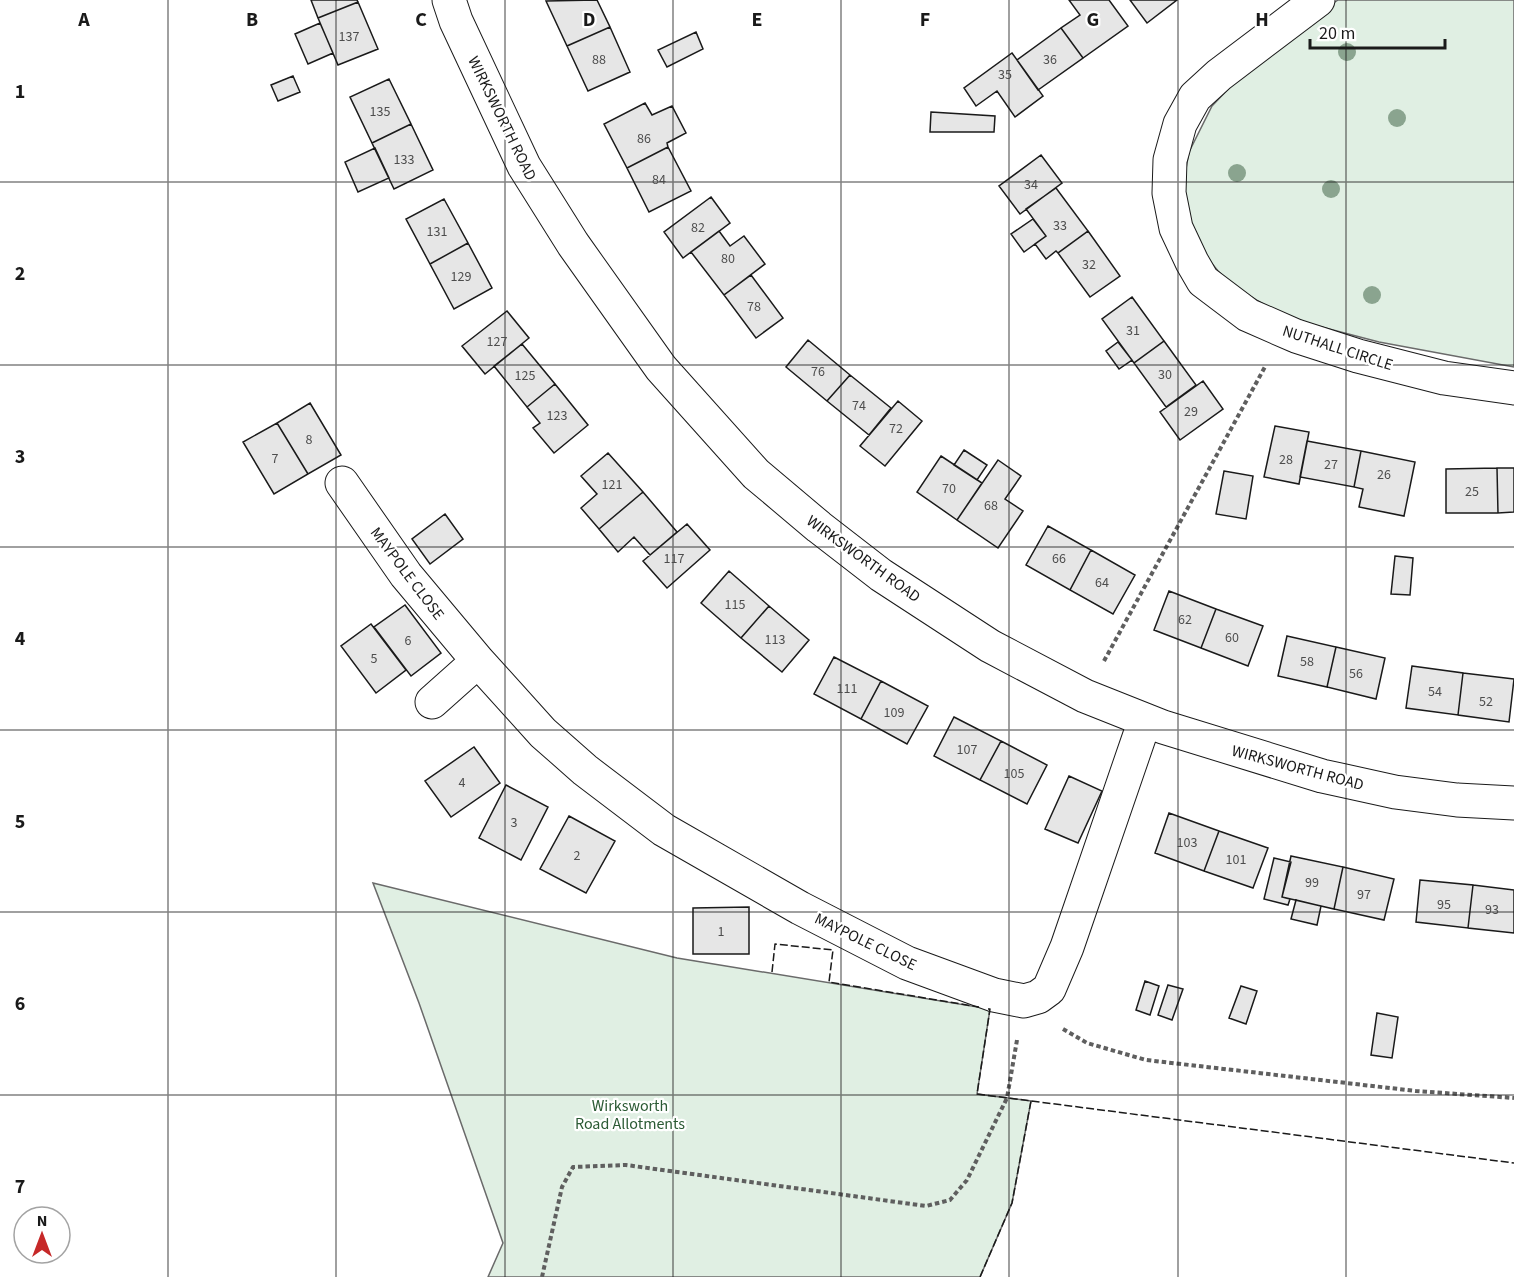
<svg xmlns="http://www.w3.org/2000/svg" width="1514" height="1277" viewBox="0 0 1514 1277" font-family="'Source Sans 3',sans-serif">
<rect width="100%" height="100%" fill="#fff"/>
<path fill="#e0efe3" stroke="#6a6a6a" stroke-width="1.5" d="M1338,0H1514V367L1379,342L1287,318L1236,288L1218,271L1198,246L1182,190L1189,152L1212,106L1232,85L1320,12Z
M373,883L677,958L990,1009L977,1094L1031,1101L1012,1203L980,1277H488L503,1243L419,1003Z"/>
<path fill="#e6e6e6" stroke="#1a1a1a" stroke-width="1.5" d="M311,0H357L358,2L318,18Z
M597,0L610,27L567,46L546,1Z
M1069,0H1109L1128,26L1083,58L1061,28L1080,15Z
M1130,0H1177L1147,23Z
M358,2L378,49L338,65L318,18Z
M320,23L333,53L308,64L295,34Z
M610,27L630,72L588,91L567,46Z
M1061,28L1083,58L1038,90L1017,60Z
M696,32L703,49L667,67L658,50Z
M1012,53L1043,96L1015,117L997,91L976,106L964,88Z
M293,76L300,92L278,101L271,85Z
M389,79L411,124L372,143L350,97Z
M645,103L652,115L672,106L686,133L667,143L668,147L627,168L604,124Z
M931,112L995,116L994,132H930Z
M411,124L433,170L394,189L372,143Z
M668,147L691,191L649,212L627,168Z
M375,148L389,178L358,192L345,162Z
M1041,155L1062,183L1020,214L999,186Z
M1056,188L1088,231L1058,253L1056,251L1046,259L1035,244L1046,236L1026,209Z
M711,197L730,223L683,258L664,232Z
M444,199L468,243L430,264L406,219Z
M1033,219L1046,236L1024,252L1011,234Z
M719,231L730,246L744,236L765,264L724,295L691,252Z
M1088,231L1120,276L1090,297L1058,253Z
M468,243L492,288L454,309L430,264Z
M751,275L783,318L756,338L724,295Z
M1132,297L1164,341L1134,363L1102,319Z
M507,311L529,338L485,374L462,346Z
M808,340L850,375L827,401L786,367Z
M1164,341L1196,385L1166,407L1134,363Z
M1118,342L1132,360L1119,369L1106,351Z
M522,344L555,384L527,407L494,366Z
M850,375L891,408L869,435L827,401Z
M1203,381L1223,409L1180,440L1160,412Z
M555,384L588,425L554,453L533,428L540,423L527,407Z
M898,401L922,421L885,466L860,446Z
M310,403L341,455L308,474L277,423Z
M277,423L308,474L274,494L243,442Z
M1275,426L1309,432L1299,484L1264,477Z
M1307,441L1361,451L1354,487L1300,477Z
M964,450L987,465L977,480L954,465Z
M1361,451L1415,462L1404,516L1359,507L1363,489L1354,487Z
M608,453L643,492L599,529L581,508L597,494L581,476Z
M941,456L982,483L957,520L917,492Z
M998,460L1021,476L1005,499L1023,511L998,548L957,520Z
M1497,468H1514V512L1498,513Z
M1497,468L1498,513H1446V469Z
M1224,471L1253,476L1246,519L1216,514Z
M643,492L677,532L650,555L634,537L618,552L599,529Z
M445,514L463,539L430,564L412,539Z
M687,524L710,550L667,588L643,561Z
M1048,526L1091,550L1070,590L1026,565Z
M1091,550L1135,575L1113,614L1070,590Z
M1395,556L1413,558L1410,595L1391,594Z
M729,571L769,606L741,638L701,603Z
M1169,591L1216,609L1201,648L1154,630Z
M405,605L441,653L411,676L374,627Z
M769,606L809,640L782,672L741,638Z
M1216,609L1263,626L1248,666L1201,648Z
M371,624L406,670L376,693L341,646Z
M1287,636L1336,647L1327,687L1278,676Z
M1336,647L1385,658L1376,699L1327,687Z
M834,657L881,681L861,719L814,694Z
M1412,666L1463,673L1458,715L1406,708Z
M1463,673L1514,679L1509,722L1458,715Z
M881,681L928,706L907,744L861,719Z
M954,717L1001,741L980,780L934,756Z
M1001,741L1047,765L1027,804L980,780Z
M474,747L500,783L451,817L425,781Z
M1069,776L1102,791L1078,843L1045,829Z
M506,785L548,807L521,860L479,838Z
M1169,813L1219,831L1204,871L1155,853Z
M569,816L615,841L586,893L540,869Z
M1219,831L1268,848L1253,888L1204,871Z
M1291,856L1343,867L1334,909L1282,897Z
M1274,858L1291,862L1282,897L1290,899L1288,905L1264,899Z
M1343,867L1394,879L1384,920L1334,909Z
M1420,880L1473,885L1468,928L1416,922Z
M1473,885L1514,890V933L1468,928Z
M1296,900L1321,906L1317,925L1291,919Z
M749,907V954H693V908Z
M1145,981L1159,986L1150,1015L1136,1010Z
M1168,985L1183,989L1172,1020L1158,1015Z
M1241,986L1257,991L1246,1024L1229,1018Z
M1377,1013L1398,1017L1392,1058L1371,1055Z"/>
<g fill="none" stroke-linecap="round" stroke-linejoin="round">
<g stroke="#1a1a1a" stroke-width="35">
<path id="street" d="M449,0L456,21L524,166L573,244L661,368L756,474L819,527L881,575L990,646L1085,696L1163,727L1322,776L1395,792L1457,800L1514,803
M1318,0L1219,75L1195,97L1180,124L1170,160L1169,193L1176,228L1192,262L1203,281L1248,315L1296,336L1358,356L1444,378L1514,388
M342,483L406,575L478,661L543,733L585,770L664,830L800,908L907,963L994,995L1024,1001L1038,997L1049,989L1067,947L1145,720
M432,702L478,661"/>
</g>
<path stroke="#5f5f5f" stroke-width="4" stroke-dasharray="4.5 3" stroke-linecap="butt" d="M1104,661L1266,365
M1063,1029L1087,1043L1146,1060L1416,1091L1514,1098
M542,1277L562,1187L573,1167L626,1165L926,1206L950,1200L967,1180L1007,1098L1017,1040"/>
<use href="#street" stroke="#fff" stroke-width="33"/>
<path stroke="#1a1a1a" stroke-width="1.5" stroke-dasharray="8 3" stroke-linecap="butt" d="M772,972L775,944L833,950L829,982L979,1007
M988,1009H990L977,1094L1514,1163
M980,1277L1012,1203L1031,1101"/>
</g>
<g fill="#8aa48f">
<circle cx="1347" cy="52" r="9"/>
<circle cx="1397" cy="118" r="9"/>
<circle cx="1237" cy="173" r="9"/>
<circle cx="1331" cy="189" r="9"/>
<circle cx="1372" cy="295" r="9"/>
</g>
<path fill="none" stroke="#1a1a1a" stroke-width="1.5" stroke-opacity="0.55" d="M168,0V1277M336,0V1277M505,0V1277M673,0V1277M841,0V1277M1009,0V1277M1178,0V1277M1346,0V1277M0,182H1514M0,365H1514M0,547H1514M0,730H1514M0,912H1514M0,1095H1514"/>
<g text-anchor="middle" stroke-width="4.5" stroke-linejoin="round" paint-order="stroke">
<g font-size="14" fill="#4d4d4d">
<text x="349" y="41">137</text>
<text x="599" y="64">88</text>
<text x="1050" y="64">36</text>
<text x="1005" y="79">35</text>
<text x="380" y="116">135</text>
<text x="644" y="143">86</text>
<text x="404" y="164">133</text>
<text x="659" y="184">84</text>
<text x="1031" y="189">34</text>
<text x="1060" y="230">33</text>
<text x="698" y="232">82</text>
<text x="437" y="236">131</text>
<text x="728" y="263">80</text>
<text x="1089" y="269">32</text>
<text x="461" y="281">129</text>
<text x="754" y="311">78</text>
<text x="1133" y="335">31</text>
<text x="497" y="346">127</text>
<text x="818" y="376">76</text>
<text x="1165" y="379">30</text>
<text x="525" y="380">125</text>
<text x="859" y="410">74</text>
<text x="1191" y="416">29</text>
<text x="557" y="420">123</text>
<text x="896" y="433">72</text>
<text x="309" y="444">8</text>
<text x="275" y="463">7</text>
<text x="1286" y="464">28</text>
<text x="1331" y="469">27</text>
<text x="1384" y="479">26</text>
<text x="612" y="489">121</text>
<text x="949" y="493">70</text>
<text x="1472" y="496">25</text>
<text x="991" y="510">68</text>
<text x="674" y="563">117</text>
<text x="1059" y="563">66</text>
<text x="1102" y="587">64</text>
<text x="735" y="609">115</text>
<text x="1185" y="624">62</text>
<text x="1232" y="642">60</text>
<text x="775" y="644">113</text>
<text x="408" y="645">6</text>
<text x="374" y="663">5</text>
<text x="1307" y="666">58</text>
<text x="1356" y="678">56</text>
<text x="847" y="693">111</text>
<text x="1435" y="696">54</text>
<text x="1486" y="706">52</text>
<text x="894" y="717">109</text>
<text x="967" y="754">107</text>
<text x="1014" y="778">105</text>
<text x="462" y="787">4</text>
<text x="514" y="827">3</text>
<text x="1187" y="847">103</text>
<text x="577" y="860">2</text>
<text x="1236" y="864">101</text>
<text x="1312" y="887">99</text>
<text x="1364" y="899">97</text>
<text x="1444" y="909">95</text>
<text x="1492" y="914">93</text>
<text x="721" y="936">1</text>
</g>
<g font-size="16" fill="#1a1a1a" stroke="#fff">
<text transform="translate(503 118) rotate(64)" y="6">WIRKSWORTH ROAD</text>
<text transform="translate(1338 347) rotate(18)" y="6">NUTHALL CIRCLE</text>
<text transform="translate(864 558) rotate(36)" y="6">WIRKSWORTH ROAD</text>
<text transform="translate(408 573) rotate(53)" y="6">MAYPOLE CLOSE</text>
<text transform="translate(1298 767) rotate(15)" y="6">WIRKSWORTH ROAD</text>
<text transform="translate(866 941) rotate(26)" y="6">MAYPOLE CLOSE</text>
</g>
<g font-size="16" fill="#2b5a34" stroke="#fff">
<text x="630" y="1111">Wirksworth<tspan x="630" dy="18">Road Allotments</tspan></text>
</g>
</g>
<g font-size="20" text-anchor="middle" font-weight="bold" fill="#1a1a1a" stroke="#fff" stroke-width="4.5" stroke-linejoin="round" paint-order="stroke">
<text x="84" y="26">A</text>
<text x="252" y="26">B</text>
<text x="421" y="26">C</text>
<text x="589" y="26">D</text>
<text x="757" y="26">E</text>
<text x="925" y="26">F</text>
<text x="1093" y="26">G</text>
<text x="1262" y="26">H</text>
<text x="20" y="98">1</text>
<text x="20" y="280">2</text>
<text x="20" y="463">3</text>
<text x="20" y="645">4</text>
<text x="20" y="828">5</text>
<text x="20" y="1010">6</text>
<text x="20" y="1193">7</text>
</g>
<g transform="translate(42 1235)"><circle r="28" fill="#ffffff" stroke="#a3a3a3" stroke-width="1.5"/>
<path d="M0-4.5L10 22L0 15L-10 22Z" fill="#c62828"/>
<text y="-9" font-size="16" font-weight="bold" text-anchor="middle" fill="#1a1a1a">N</text>
</g>
<path d="M1310 39v9h135v-9" fill="none" stroke="#1a1a1a" stroke-width="3"/>
<text x="1319" y="39" font-size="18" fill="#1a1a1a" stroke="#ffffff" stroke-width="4.5" paint-order="stroke">20 m</text>
</svg>
